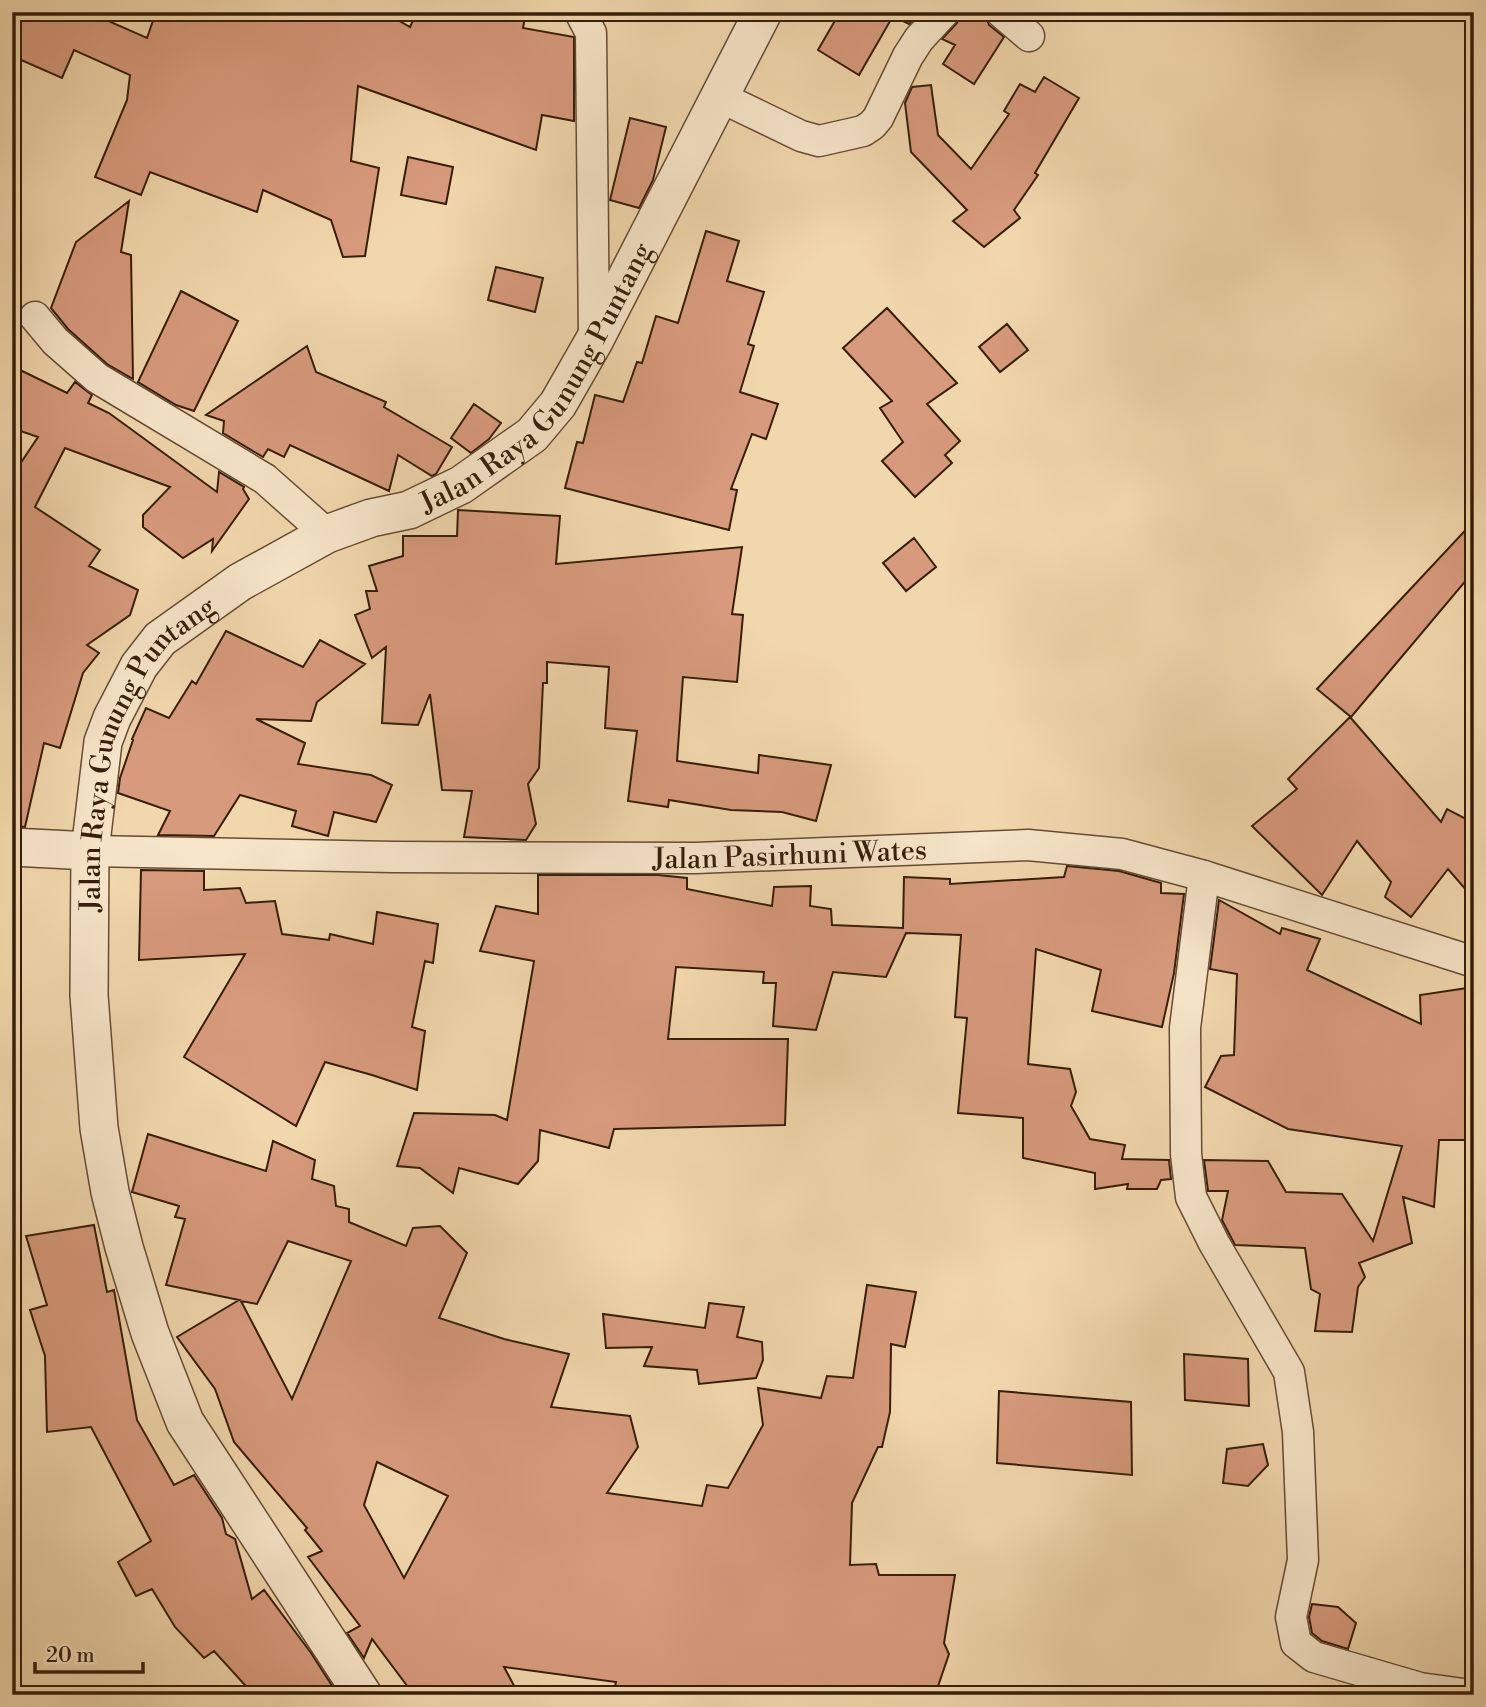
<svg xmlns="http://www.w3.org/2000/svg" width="1486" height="1707" viewBox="0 0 1486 1707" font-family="'Libre Bodoni',serif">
<rect width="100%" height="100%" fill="#f1d7ac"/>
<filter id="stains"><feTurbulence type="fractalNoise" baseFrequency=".00286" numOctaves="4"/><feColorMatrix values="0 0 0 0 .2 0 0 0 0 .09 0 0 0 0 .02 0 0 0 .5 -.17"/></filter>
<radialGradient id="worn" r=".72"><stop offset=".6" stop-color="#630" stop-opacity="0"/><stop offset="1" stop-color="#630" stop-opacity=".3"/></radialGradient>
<path fill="#d79a7c" stroke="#361e0b" stroke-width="2" fill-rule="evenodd" d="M24,12H88L147,38L156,12H384L410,27L417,12H526L523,28L574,37V121L542,115L536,150L358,86L351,161L379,168L365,256L343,257L331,220L263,190L257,212L150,172L141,195L95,177L127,100L130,75L74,50L62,78L12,56V40Z
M840,12H920L909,24L893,16L859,75L818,50Z
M961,12H984L989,25L1004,37L974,84L943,64L955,45L942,39L957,23Z
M1044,77L1079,98L1035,173L1038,175L1014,210L1020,218L984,247L953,221L967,210L911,152L905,103L912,87L931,85L938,135L971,169L1009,114L1004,111L1020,84L1035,92Z
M630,118L666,127L653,180L639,208L610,200Z
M408,157L453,167L446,204L401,195Z
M129,201L121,252L131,255L133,379L107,364L68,329L51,308L76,242Z
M706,231L739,241L727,281L764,292L748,344L754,346L740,392L778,404L766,439L752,434L731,489L737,490L729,530L565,488L577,442L583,443L595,395L623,402L637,362L642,363L656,316L678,323Z
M496,267L543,278L535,312L488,300Z
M181,291L238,321L194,411L176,405L138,382Z
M887,308L957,383L927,404L960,441L945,455L952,463L915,497L882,461L903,442L880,408L892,401L843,348Z
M1007,324L1028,350L1000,372L979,347Z
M307,346L316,372L386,402L384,407L452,447L436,474L432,476L398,455L389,491L290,445L284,457L268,449L263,457L223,433L224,421L206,415Z
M12,366L67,393L75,382L92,395L88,403L109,413L217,492L219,472L244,487L243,489L249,499L212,551L213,539L183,558L143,527V515L170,487L65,448L35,507L100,550L89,566L138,590L130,615L87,645L99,653L83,673L60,748L44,743L25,827L12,826V476L38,437L12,428Z
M474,404L501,423L489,439L471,453L451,438Z
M458,510L560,516L556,564L742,547L732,614L743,615L737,682L683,677L677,761L758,773L759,755L831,765L816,821L782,812L731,810L669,800L668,807L628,801L637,731L605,728L609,667L547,662V683H543L539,768L528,784L536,824L526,840L464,837L472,791L442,790L430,694L418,725L382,723L386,647L372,658L355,615L370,609L366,591H377L369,566L403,556V536H457Z
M1474,521V571L1351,717L1317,689Z
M914,538L936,567L906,591L883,563Z
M226,631L303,667L320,640L365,664L317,702L311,721L256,719L305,743L298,764L371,775L392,785L376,822L334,812L328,836L292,826L296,811L240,795L214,836L158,835L170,811L118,793L120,778L133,740L132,739L146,708L169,718L192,681L196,684Z
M1350,717L1441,822L1447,809L1474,823V899L1448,869L1411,917L1385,897L1391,882L1357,841L1322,895L1252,826L1297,789L1288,779Z
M1067,866L1119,871L1161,883V893L1184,894L1174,973L1162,1027L1092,1011L1101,970L1036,949L1028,1064L1070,1069L1076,1092L1071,1106L1090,1139L1125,1145L1122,1159L1169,1160L1171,1179L1161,1180L1157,1189H1127L1128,1184L1095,1189V1173L1023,1158V1118L958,1113L967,1018L955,1017L961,935L906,933L886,977L833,972L816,1030L773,1026L776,983H763L764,972L676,967L668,1039H788L785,1125L614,1129L609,1148L540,1130L538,1161L518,1184L459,1168L453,1193L420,1168L397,1166L414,1113L495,1115L507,1120L534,961L480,951L496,906L538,914V875H658L687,878V889L772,906L774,887L811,886L810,906L831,909L832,925L903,928L904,877L950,879V884L1064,877Z
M141,870L204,871V890L240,888L246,903L275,901L282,934L329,940L330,934L373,944L377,912L438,924L433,963L425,961L412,1027L425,1031L417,1090L372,1075L325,1062L296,1126L184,1057L245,954L139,960Z
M1219,900L1280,934L1282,928L1320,939L1307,970L1421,1024L1420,995L1474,987V1084L1471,1083L1469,1140H1439L1434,1207L1403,1197L1412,1243L1359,1263L1365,1277L1358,1287L1352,1332L1315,1331L1320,1294L1311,1289L1305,1248L1235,1245L1222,1220L1228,1191H1208L1204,1160L1268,1161L1286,1192L1342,1194L1373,1241L1402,1146L1288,1129L1205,1087L1221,1056L1234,1055L1237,974L1210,969Z
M148,1134L266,1171L273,1141L315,1160L312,1179L334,1186L336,1206L349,1209V1222L406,1246L413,1228L440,1226L467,1253L439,1318L504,1339L569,1354L551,1407L630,1416L638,1447L607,1493L702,1506L707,1485L728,1488L763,1425L758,1388L821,1398L827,1376L853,1378L867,1285L916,1292L905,1347L891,1344L890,1412L882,1447H878L852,1503L850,1565L876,1564L879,1575H955L944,1643L949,1654L935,1695H613L616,1682L504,1667L519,1695H414L372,1639L364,1658L347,1633L360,1626L308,1557L322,1551L305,1530L307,1528L234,1442L215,1389L177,1337L239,1300L166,1285L185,1219L175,1217L179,1206L132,1192ZM288,1241L351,1261L292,1399L241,1301L257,1304ZM377,1462L448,1496L404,1578L364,1505Z
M94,1225L107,1292L114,1290L137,1420L174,1485L194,1475L222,1518L226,1534L235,1539L252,1599L264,1590L311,1653L338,1695H254L214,1651L204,1658L175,1627L152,1589L136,1596L118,1562L151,1541L91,1427L47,1432L45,1356L30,1310L47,1305L26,1236Z
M709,1303L744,1307L737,1337L762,1342L763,1360L756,1378L699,1384L697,1370L644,1366L652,1347L606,1348L603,1314L705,1328Z
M1184,1354L1248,1359L1249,1406L1185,1400Z
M999,1391L1131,1402L1132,1475L997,1463Z
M1263,1444L1268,1465L1248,1486L1223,1483L1227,1449Z
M1312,1604L1338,1607L1356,1623L1348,1649L1322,1641L1312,1633L1309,1617Z"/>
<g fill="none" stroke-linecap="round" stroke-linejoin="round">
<g stroke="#654c33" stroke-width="33">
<g id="minor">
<path d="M580,12L591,33L594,341"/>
<path d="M1001,12L1029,36"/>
<path d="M720,97L801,136L819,141L863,131L872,125L878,118L908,56L919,39L944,12"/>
<path d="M35,317L55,341L97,378L265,479L327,534"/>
<path id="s1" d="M90,851L394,857L696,858L1028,845L1122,854L1204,876L1474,962"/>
<path d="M1204,876L1185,1028L1186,1154L1191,1197L1214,1243L1289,1372L1298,1432L1303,1560L1291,1617L1296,1643L1314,1657L1420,1688L1471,1695"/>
</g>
</g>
<g stroke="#654c33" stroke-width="40">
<g id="tertiary">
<path d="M12,847L90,851"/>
<path id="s2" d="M363,1695L185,1422L150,1333L124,1247L110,1192L99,1128L89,995L90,851L103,742L112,718L139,666L160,639L240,582L327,534L371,518L409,510L461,485L532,435L558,404L594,341L763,12"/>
</g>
</g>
<use href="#minor" stroke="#f6e5c9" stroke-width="30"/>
<use href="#tertiary" stroke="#f6e5c9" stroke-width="37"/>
</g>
<g text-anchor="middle" stroke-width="6" stroke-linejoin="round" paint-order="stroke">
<g font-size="28" fill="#361e0b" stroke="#f6e5c9">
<text dy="10" stroke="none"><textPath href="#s2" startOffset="1612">Jalan Raya Gunung Puntang</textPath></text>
<text dy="10" stroke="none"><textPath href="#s2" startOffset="1026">Jalan Raya Gunung Puntang</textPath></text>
<text dy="10" stroke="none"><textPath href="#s1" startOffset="700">Jalan Pasirhuni Wates</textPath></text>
</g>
</g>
<rect width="1486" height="1707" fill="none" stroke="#f1d7ac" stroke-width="42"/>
<rect x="14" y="14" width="1458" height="1679" fill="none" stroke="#361e0b" stroke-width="3.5"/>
<rect x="21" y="21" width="1444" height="1665" fill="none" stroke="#361e0b" stroke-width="2"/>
<path d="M35 1662v10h108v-10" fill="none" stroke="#361e0b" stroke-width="3.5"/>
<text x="46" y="1662" font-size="21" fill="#361e0b" stroke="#f6e5c9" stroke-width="5" paint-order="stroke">20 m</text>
<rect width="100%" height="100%" filter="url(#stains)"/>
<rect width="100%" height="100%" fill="url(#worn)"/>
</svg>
